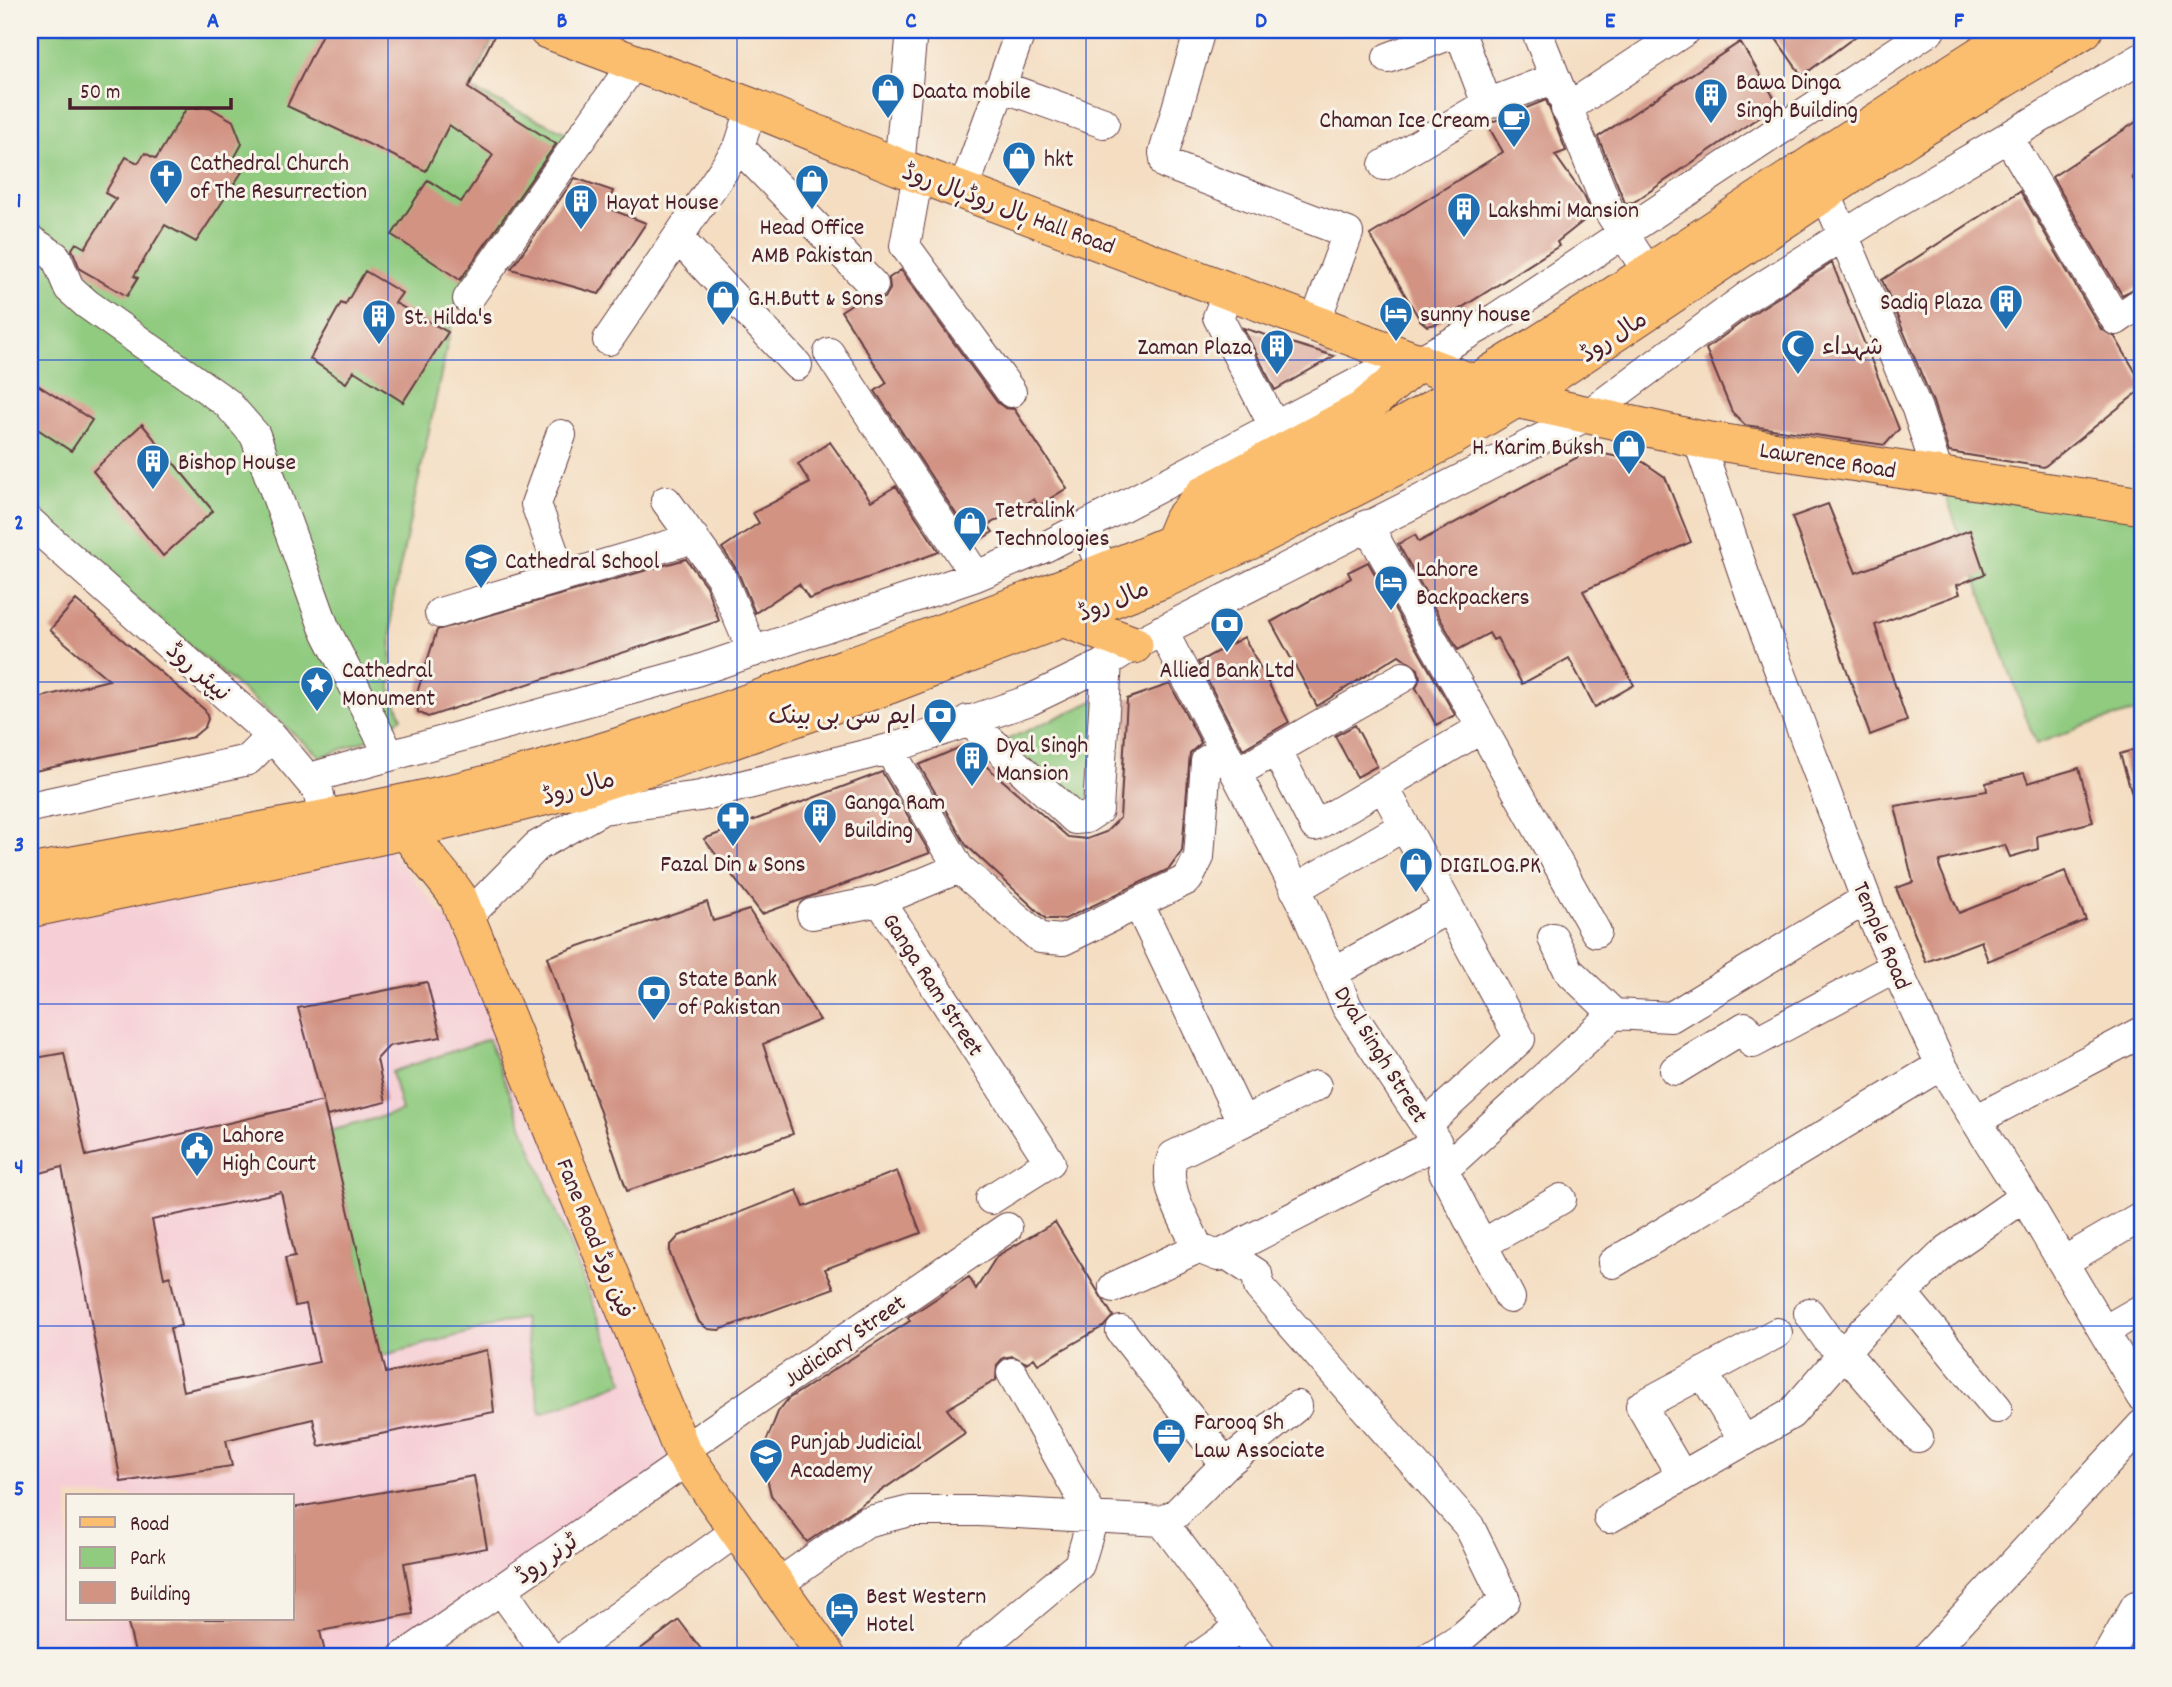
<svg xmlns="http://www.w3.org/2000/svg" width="2172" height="1687" viewBox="0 0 2172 1687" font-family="Dekko,'Playpen Sans Arabic',sans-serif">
<rect width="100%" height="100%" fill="#f7f3e8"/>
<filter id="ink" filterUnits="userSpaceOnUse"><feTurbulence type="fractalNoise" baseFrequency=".0143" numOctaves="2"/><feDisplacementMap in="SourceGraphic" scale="14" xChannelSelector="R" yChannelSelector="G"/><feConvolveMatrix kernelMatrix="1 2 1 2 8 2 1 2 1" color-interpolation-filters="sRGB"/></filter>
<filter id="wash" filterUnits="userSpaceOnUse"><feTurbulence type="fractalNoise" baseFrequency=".00686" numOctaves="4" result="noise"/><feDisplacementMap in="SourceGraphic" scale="28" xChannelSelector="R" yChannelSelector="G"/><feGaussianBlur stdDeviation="1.57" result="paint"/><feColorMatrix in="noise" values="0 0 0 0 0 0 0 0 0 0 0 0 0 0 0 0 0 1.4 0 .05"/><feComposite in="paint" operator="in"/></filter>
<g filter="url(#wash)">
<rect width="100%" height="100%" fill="#f4ddc1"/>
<path fill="#f6cfd6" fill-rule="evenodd" d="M388,848L451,925L682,1451L403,1657H30V913ZM68,1496H292V1619H68Z"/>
<path fill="#90cb80" stroke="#6d7556" stroke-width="2" d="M30,30H497L470,89L565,132L567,137L458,294L392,605L391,689L402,718L367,740L321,757L81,553L30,500Z
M1939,477L2142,506V710L2090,724L2036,744Z
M1105,696L1086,818L995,745Z
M488,1039L624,1382L541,1414L523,1318L381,1356L330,1131L402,1111L392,1072Z"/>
<g id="blocks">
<path fill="#d29383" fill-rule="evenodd" d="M324,30H497L468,88L556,144L460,280L392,235L428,180L461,202L493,155L449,125L426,171L287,106Z
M1770,30H1864L1802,76Z
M1740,42L1778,104L1634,202L1625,203L1598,137Z
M1546,100L1566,151L1555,155L1584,196L1590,209L1586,219L1557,242L1559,246L1436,324L1427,326L1420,320L1370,235L1503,152L1487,124Z
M209,107L233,121L242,144L230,166L242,172L196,242L165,225L134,276L138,278L127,296L80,269L72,249L76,243L85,248L116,199L105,193L126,157L138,163L145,153L156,159L186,109Z
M2142,118V171L2132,177L2142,194V285L2122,295L2052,177Z
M575,178L613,191L607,208L646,223L599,294L511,269Z
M2020,191L2101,329L2115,337L2142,383V389L2044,467L1949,452L1933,402L1882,280Z
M1832,263L1899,429L1885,445L1745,425L1732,412L1706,349L1758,310Z
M901,270L997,402L1005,408L1014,409L1067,488L1038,506L1034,499L988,525L993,532L975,543L875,391L887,383L841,311L861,298L869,302L885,298L890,289L889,278Z
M365,271L402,293L395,303L448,332L403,402L354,371L346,383L310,359L341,303L345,305Z
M1243,328L1334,356L1275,390Z
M30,380L92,420L71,451L30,424Z
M142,424L213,511L163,556L93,471Z
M830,442L871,501L896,486L939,552L809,599L799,584L755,613L737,570L722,548L759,523L753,513L810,483L798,464Z
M1589,451L1643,462L1665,477L1691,542L1583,591L1634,685L1595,707L1569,658L1522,684L1497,638L1493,640L1489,633L1458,650L1398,544L1415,535L1419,542Z
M1828,504L1856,573L1970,530L1985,574L1957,585L1960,594L1875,625L1907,721L1870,735L1792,517Z
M686,559L706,586L719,621L428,717L418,712L417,693L437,630Z
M1368,562L1455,715L1436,725L1416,688L1420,678L1418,669L1399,655L1317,706L1271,622L1351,578L1348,572Z
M76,600L205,710L208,719L205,727L193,737L30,772V700L109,680L50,630Z
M1244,637L1289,722L1243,749L1198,662Z
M1170,684L1201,743L1190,753L1182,851L1169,869L1065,919H1046L966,845L919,765L963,746L1068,837L1087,839L1106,832L1120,818L1127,699Z
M1355,725L1377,766L1357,777L1335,736Z
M2142,747V812L2138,813L2120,754Z
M2079,768L2093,822L2037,836L2038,849L2010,857L2005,845L1940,861L1939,866L1959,913L2065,871L2086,920L1988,961L1981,941L1926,962L1896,888L1913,882L1895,806L1987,791L1986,783L2024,773L2028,783Z
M882,772L930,853L762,914L704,839Z
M707,902L713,921L749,910L820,1020L763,1044L793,1134L627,1191L547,957Z
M427,982L441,1037L389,1046L377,1059L386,1102L327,1116L298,1008Z
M64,1053L86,1156L323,1101L386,1373L487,1350L494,1412L319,1446L313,1419L226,1440L232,1466L121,1482L62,1167L30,1176V1059ZM281,1192L295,1256L285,1258L295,1306L306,1304L319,1362L183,1391L170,1328L181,1326L170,1276L164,1278L152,1220Z
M897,1171L921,1233L825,1269L834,1288L719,1330L708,1329L699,1322L670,1254V1246L679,1236L797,1190L804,1207Z
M1055,1222L1113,1316L1104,1326L1038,1364L1034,1358L1026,1363L1013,1356L1003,1358L997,1365L996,1380L947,1409L965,1433L807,1542L771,1495L765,1470L764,1447L778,1412L788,1399L910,1321L908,1317L969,1277L976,1289L997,1256Z
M474,1476L487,1548L404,1563L413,1614L320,1631L326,1657H136L127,1619H292V1508Z
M679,1620L707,1657H630Z"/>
</g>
</g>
<g filter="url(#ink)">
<use href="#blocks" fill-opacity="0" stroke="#643c42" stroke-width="2"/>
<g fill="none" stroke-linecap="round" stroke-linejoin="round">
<g stroke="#643c42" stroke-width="32">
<path id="minor" d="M1200,30L1164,153L1166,164L1348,233L1315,322
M1459,30L1487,104L1555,78
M1536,30L1609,211L1648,272
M1388,58L1459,31
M1000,86L1104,123
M1566,109L1686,30
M2008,137L2116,320L2142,302
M739,147L873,285
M1384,165L1487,104
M899,167L912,30
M918,174L905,246L1011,392
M963,191L1021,30
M1826,194L1917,409L1939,477
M678,238L797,365
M30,240L56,257L69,288L87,304L227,403L255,435L324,627L390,756
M1229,290L1218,317L1274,426
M468,299L634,63
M608,340L739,147L752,107
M829,353L976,576
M561,435L536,504L562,577
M1698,439L1750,592L1876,925L1941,1065L2024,1197L2142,1396
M666,501L721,577L753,652
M30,522L272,736L318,791L329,839
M1085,527L1104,573
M440,613L694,538
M1162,630L1301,899L1347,1007L1437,1143L1218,1256L1198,1248C1186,1221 1161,1185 1173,1156L1316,1086
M968,720L1075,819L1086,818L1098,810L1107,661
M1482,728L1596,932
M889,749L959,868L880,901L1050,1162L991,1199
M1276,750L1315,826L1482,728L1367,525
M1236,773L1403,677
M310,778L693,672L976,576L1045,547L1375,374L1419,361L1496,318L1930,30
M1383,786L1520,1039L1427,1124
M30,807L248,760L272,736
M959,868L1040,938L1063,940L1188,879L1199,857L1206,761L1223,750
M1295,889L1404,826
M1139,905L1242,1121
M812,914L880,901
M467,917L537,846L603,809L700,796L889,749L1030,700L1100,666L1134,645L1586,416L1748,296L1887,208L2142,58
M1553,938L1569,971L1614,1014
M1332,973L1449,908
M1675,1070L1745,1027L1753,1043L1895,967
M1976,1120L2142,1032
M1483,1244L1561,1199
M1225,1253L1257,1274L1259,1287L1469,1526L1505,1600L1462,1637L1430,1657
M2063,1262L2142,1216
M1613,1263L1941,1065
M1114,1287L1198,1248
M1902,1293L1997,1408
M1510,1298L1443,1170L1614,1014L1671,1017L1866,899
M1809,1313L1828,1340L1845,1353L1918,1437
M1121,1331L1226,1464
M2104,1331L2142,1309
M1703,1373L1744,1441
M682,1451L1007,1228
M1682,1476L1641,1406L1777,1333
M1609,1518L1791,1414L1864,1330L1946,1251L2024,1197
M1162,1521L1263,1657
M778,1584L866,1522L910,1511H979L1162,1521L1176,1514L1226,1464L1297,1406
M501,1589L549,1657
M403,1657L689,1459
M563,1657L738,1530
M969,1657L1079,1565L1093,1518L1012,1373
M1198,1657L1241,1627
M1927,1657L2142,1425
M2107,1657L2136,1606"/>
</g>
<g stroke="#643c42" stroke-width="39">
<path id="major" d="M547,30L752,107L899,167L1516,399L1698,439L2142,506
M1171,546L1182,520L1204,494L1362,410L1419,361
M1065,619L1134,645
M399,812C409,843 439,868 458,897L682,1451L827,1657
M30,873C166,847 304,825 440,795C590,762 734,708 879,655C1017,605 1154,557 1285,490C1543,358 1774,181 2020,30
M30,909L405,831L588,786L730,741L892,684L1162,580L1250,541L1440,444L1516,399L1908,137L2084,30"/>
</g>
<use href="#minor" stroke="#fff" stroke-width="30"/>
<use href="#major" stroke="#fbbe6e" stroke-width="37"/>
</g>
</g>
<path fill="none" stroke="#1d4ed8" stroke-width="2" stroke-opacity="0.55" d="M388,30V1657M737,30V1657M1086,30V1657M1435,30V1657M1784,30V1657M30,360H2142M30,682H2142M30,1004H2142M30,1326H2142"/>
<defs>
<g id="shop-pin" transform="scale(1.75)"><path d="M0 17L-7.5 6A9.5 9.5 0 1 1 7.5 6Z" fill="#1f6fb2" stroke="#f7f3e8"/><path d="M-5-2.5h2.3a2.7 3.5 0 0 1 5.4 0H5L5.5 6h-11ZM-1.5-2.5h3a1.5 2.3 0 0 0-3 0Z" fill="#fff"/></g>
<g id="building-pin" transform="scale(1.75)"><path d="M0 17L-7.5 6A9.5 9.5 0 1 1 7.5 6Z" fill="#1f6fb2" stroke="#f7f3e8"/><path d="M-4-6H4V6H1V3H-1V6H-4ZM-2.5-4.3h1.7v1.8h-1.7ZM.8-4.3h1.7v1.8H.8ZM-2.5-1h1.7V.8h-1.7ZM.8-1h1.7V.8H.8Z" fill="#fff"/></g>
<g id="cafe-pin" transform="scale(1.75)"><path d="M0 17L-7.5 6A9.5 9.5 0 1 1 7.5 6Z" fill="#1f6fb2" stroke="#f7f3e8"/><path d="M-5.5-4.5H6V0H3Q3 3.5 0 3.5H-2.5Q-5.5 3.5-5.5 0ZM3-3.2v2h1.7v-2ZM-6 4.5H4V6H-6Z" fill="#fff"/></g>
<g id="church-pin" transform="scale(1.75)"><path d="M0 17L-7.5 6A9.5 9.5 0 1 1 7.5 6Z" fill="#1f6fb2" stroke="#f7f3e8"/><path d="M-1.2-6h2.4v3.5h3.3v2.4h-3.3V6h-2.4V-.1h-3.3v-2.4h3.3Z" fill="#fff"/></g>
<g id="hotel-pin" transform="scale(1.75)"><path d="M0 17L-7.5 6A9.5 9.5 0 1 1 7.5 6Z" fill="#1f6fb2" stroke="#f7f3e8"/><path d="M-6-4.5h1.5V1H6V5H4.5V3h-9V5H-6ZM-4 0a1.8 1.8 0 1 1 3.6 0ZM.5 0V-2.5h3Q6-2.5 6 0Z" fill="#fff"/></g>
<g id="mosque-pin" transform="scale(1.75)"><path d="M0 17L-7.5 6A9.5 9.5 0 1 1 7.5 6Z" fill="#1f6fb2" stroke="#f7f3e8"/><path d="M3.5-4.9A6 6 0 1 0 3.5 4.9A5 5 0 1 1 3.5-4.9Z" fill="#fff"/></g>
<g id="school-pin" transform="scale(1.75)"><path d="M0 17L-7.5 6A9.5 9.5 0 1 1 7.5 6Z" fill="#1f6fb2" stroke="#f7f3e8"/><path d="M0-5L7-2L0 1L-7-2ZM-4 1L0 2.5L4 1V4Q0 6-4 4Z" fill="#fff"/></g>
<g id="bank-pin" transform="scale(1.75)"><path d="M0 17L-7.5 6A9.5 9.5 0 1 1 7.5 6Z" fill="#1f6fb2" stroke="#f7f3e8"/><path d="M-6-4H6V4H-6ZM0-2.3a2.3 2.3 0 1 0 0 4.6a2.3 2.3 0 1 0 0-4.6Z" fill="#fff"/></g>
<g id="sight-pin" transform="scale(1.75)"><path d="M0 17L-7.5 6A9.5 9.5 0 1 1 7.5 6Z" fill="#1f6fb2" stroke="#f7f3e8"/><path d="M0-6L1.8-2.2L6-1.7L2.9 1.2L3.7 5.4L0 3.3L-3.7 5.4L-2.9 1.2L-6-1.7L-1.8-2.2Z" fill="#fff"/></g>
<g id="pharmacy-pin" transform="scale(1.75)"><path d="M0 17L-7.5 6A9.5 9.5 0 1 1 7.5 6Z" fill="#1f6fb2" stroke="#f7f3e8"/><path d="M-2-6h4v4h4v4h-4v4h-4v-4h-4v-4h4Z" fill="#fff"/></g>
<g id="civic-pin" transform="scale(1.75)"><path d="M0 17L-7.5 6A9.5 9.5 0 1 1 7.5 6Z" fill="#1f6fb2" stroke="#f7f3e8"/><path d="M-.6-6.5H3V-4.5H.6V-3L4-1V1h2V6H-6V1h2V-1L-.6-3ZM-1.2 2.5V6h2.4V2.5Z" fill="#fff"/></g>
<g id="office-pin" transform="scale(1.75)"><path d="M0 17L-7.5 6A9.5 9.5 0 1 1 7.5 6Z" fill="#1f6fb2" stroke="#f7f3e8"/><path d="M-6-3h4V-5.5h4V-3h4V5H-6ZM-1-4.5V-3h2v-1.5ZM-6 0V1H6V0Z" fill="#fff"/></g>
<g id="university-pin" transform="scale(1.75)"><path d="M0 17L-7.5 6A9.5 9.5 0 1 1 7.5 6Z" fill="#1f6fb2" stroke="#f7f3e8"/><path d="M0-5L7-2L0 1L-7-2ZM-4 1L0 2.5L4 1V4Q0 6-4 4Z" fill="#fff"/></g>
</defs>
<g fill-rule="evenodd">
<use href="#shop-pin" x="888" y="90"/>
<use href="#building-pin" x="1711" y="95"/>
<use href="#cafe-pin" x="1514" y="119"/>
<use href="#shop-pin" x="1019" y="158"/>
<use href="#church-pin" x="166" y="176"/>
<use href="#shop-pin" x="812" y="181"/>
<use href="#building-pin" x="581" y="201"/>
<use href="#building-pin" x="1464" y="209"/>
<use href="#shop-pin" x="723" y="297"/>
<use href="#building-pin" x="2006" y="301"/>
<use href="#hotel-pin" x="1396" y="313"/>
<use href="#building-pin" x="379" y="316"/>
<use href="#building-pin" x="1277" y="346"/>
<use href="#mosque-pin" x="1798" y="346"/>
<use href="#shop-pin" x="1629" y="446"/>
<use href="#building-pin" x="153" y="461"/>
<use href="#shop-pin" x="970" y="523"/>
<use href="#school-pin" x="481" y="560"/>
<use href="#hotel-pin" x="1391" y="582"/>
<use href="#bank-pin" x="1227" y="624"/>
<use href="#sight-pin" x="317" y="683"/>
<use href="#bank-pin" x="940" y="715"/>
<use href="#building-pin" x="972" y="758"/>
<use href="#building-pin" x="820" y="815"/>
<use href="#pharmacy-pin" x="733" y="818"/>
<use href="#shop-pin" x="1416" y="864"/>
<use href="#bank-pin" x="654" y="992"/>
<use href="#civic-pin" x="197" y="1148"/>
<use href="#office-pin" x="1169" y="1435"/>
<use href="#university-pin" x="766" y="1455"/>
<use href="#hotel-pin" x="842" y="1609"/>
</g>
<g text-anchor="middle" stroke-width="6" stroke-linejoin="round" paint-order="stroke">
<g font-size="24" fill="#4a1f2b" stroke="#f7f3e8" text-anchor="start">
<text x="1736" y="89">Bawa Dinga<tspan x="1736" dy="28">Singh Building</tspan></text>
<text x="912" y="98">Daata mobile</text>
<text x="1490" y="127" text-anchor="end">Chaman Ice Cream</text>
<text x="1044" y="166">hkt</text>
<text x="190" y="170">Cathedral Church<tspan x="190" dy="28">of The Resurrection</tspan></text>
<text x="606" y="209">Hayat House</text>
<text x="1488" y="217">Lakshmi Mansion</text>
<text x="812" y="234" text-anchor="middle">Head Office<tspan x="812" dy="28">AMB Pakistan</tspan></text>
<text x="748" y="305">G.H.Butt &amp; Sons</text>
<text x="1982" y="309" text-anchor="end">Sadiq Plaza</text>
<text x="1420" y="321">sunny house</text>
<text x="404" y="324">St. Hilda's</text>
<text x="1252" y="354" text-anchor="end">Zaman Plaza</text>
<text x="1822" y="354">شہداء</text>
<text x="1604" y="454" text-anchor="end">H. Karim Buksh</text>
<text x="178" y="469">Bishop House</text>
<text x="995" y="517">Tetralink<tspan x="995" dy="28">Technologies</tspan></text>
<text x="505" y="568">Cathedral School</text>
<text x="1416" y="576">Lahore<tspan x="1416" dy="28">Backpackers</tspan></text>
<text x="342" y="677">Cathedral<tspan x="342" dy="28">Monument</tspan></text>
<text x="1227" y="677" text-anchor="middle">Allied Bank Ltd</text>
<text x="916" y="723" text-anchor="end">ایم سی بی بینک</text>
<text x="996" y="752">Dyal Singh<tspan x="996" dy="28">Mansion</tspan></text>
<text x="844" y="809">Ganga Ram<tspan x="844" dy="28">Building</tspan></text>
<text x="733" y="871" text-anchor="middle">Fazal Din &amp; Sons</text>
<text x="1440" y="872">DIGILOG.PK</text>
<text x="678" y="986">State Bank<tspan x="678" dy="28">of Pakistan</tspan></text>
<text x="222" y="1142">Lahore<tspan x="222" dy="28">High Court</tspan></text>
<text x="1194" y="1429">Farooq Sh<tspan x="1194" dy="28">Law Associate</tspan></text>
<text x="790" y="1449">Punjab Judicial<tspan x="790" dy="28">Academy</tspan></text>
<text x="866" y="1603">Best Western<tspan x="866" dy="28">Hotel</tspan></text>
</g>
<g font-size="24" fill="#4a1f2b" stroke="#f7f3e8">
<text transform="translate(1009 208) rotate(20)" y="8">ہال روڈہال روڈ Hall Road</text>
<text transform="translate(1613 336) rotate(-33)" y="8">مال روڈ</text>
<text transform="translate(1828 459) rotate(9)" y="8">Lawrence Road</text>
<text transform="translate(1113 600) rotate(-22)" y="8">مال روڈ</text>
<text transform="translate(199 671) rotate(41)" y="8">نیپئر روڈ</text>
<text transform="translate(578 787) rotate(-15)" y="8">مال روڈ</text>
<text transform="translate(1883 935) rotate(67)" y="8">Temple Road</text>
<text transform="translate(934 984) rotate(57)" y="8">Ganga Ram Street</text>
<text transform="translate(1382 1054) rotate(58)" y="8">Dyal Singh Street</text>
<text transform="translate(596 1238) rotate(68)" y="8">Fane Road فین روڈ</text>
<text transform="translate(844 1340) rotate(-35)" y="8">Judiciary Street</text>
<text transform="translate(546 1558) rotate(-35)" y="8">ٹرنر روڈ</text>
</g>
</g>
<rect width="2172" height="1687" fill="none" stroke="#f7f3e8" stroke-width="77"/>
<rect x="66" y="1494" width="228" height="126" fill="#f7f3e8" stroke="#b29e9c" stroke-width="2"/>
<rect x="80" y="1517" width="35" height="10" fill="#fbbe6e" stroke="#b29e9c" stroke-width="2"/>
<text x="130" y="1530" font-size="21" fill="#4a1f2b">Road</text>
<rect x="80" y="1547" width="35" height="21" fill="#90cb80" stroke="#b29e9c" stroke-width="2"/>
<text x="130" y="1564" font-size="21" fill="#4a1f2b">Park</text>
<rect x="80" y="1582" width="35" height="21" fill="#d29383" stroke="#b29e9c" stroke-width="2"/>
<text x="130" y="1600" font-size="21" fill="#4a1f2b">Building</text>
<path d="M70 98v10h161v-10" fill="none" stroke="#4a1f2b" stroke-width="3.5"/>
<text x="80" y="98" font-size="21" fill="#4a1f2b" stroke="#f7f3e8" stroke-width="5" paint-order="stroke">50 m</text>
<rect x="38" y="38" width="2096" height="1610" fill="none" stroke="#1d4ed8" stroke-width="2.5"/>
<g font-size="23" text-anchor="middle" font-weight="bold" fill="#1d4ed8">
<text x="213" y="27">A</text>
<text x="562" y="27">B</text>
<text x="911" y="27">C</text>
<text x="1261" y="27">D</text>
<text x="1610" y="27">E</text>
<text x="1959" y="27">F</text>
<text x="19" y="207">1</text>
<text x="19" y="529">2</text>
<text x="19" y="851">3</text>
<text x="19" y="1173">4</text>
<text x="19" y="1495">5</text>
</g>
</svg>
